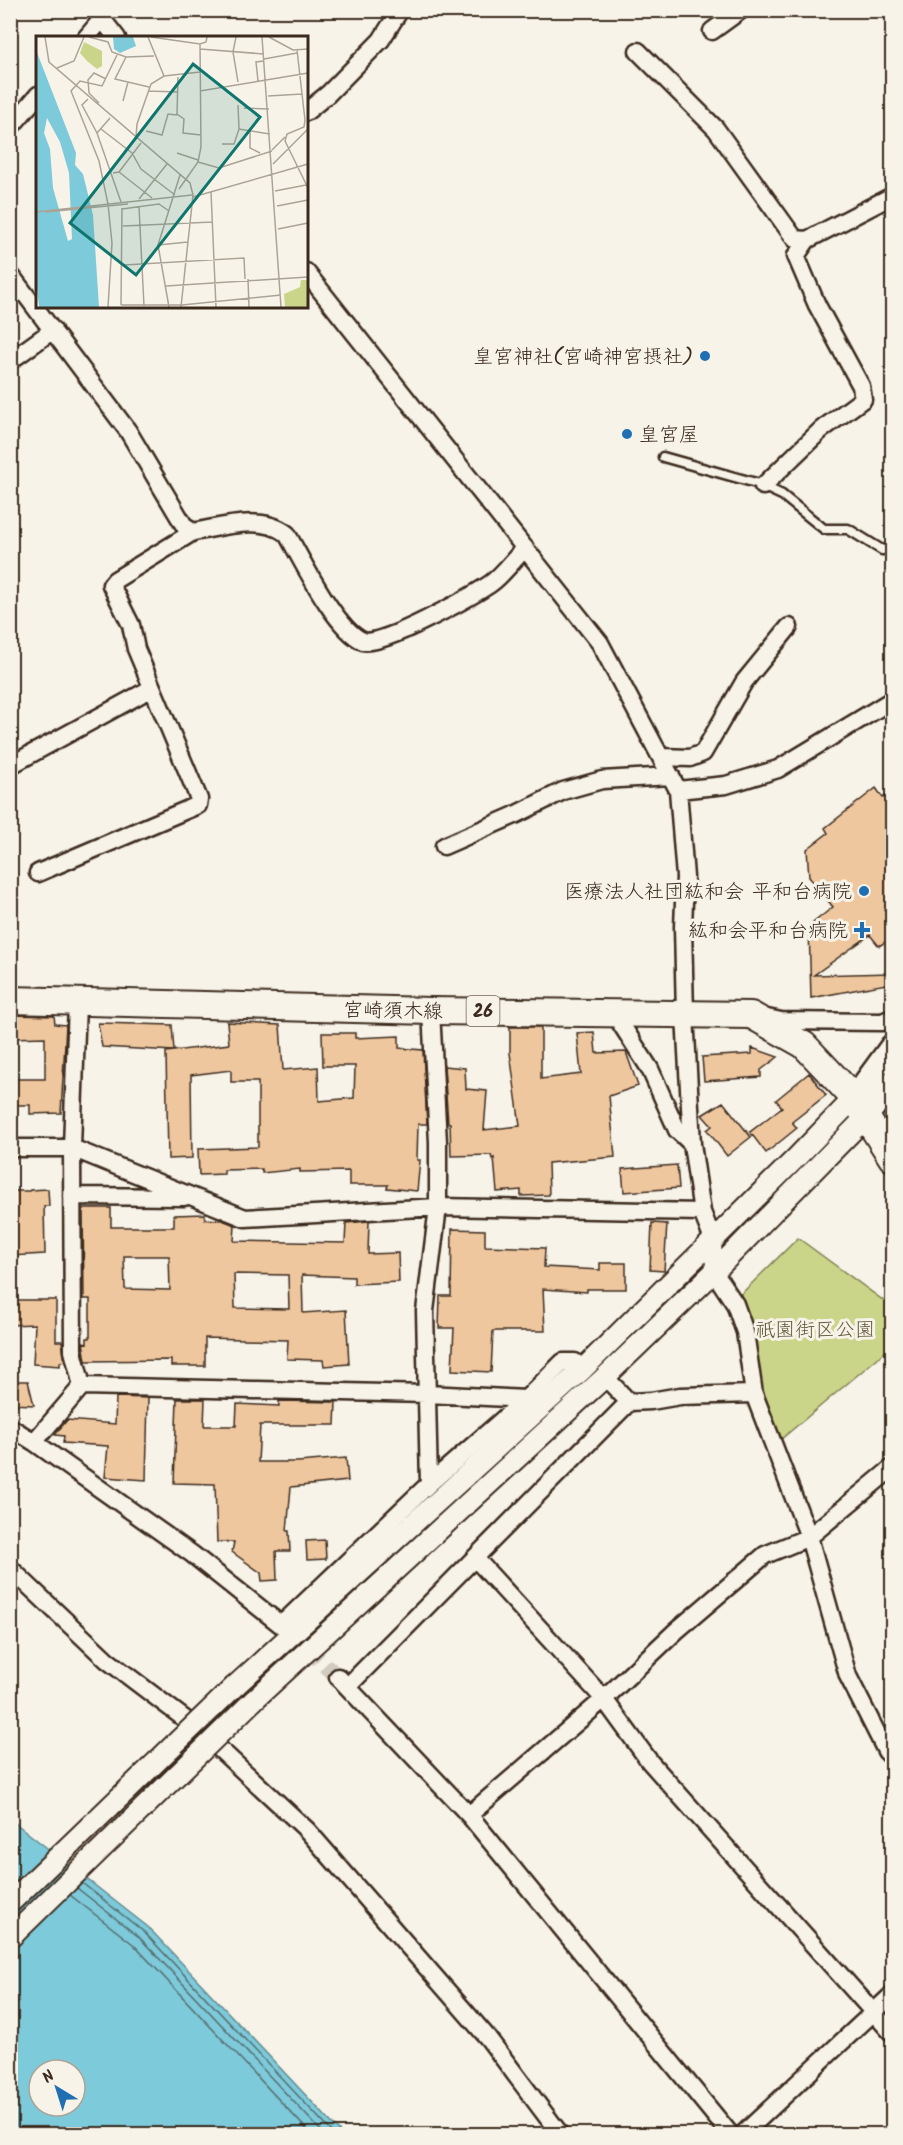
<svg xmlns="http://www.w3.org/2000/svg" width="903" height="2145" viewBox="0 0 903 2145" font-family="Kalam,'Klee One',sans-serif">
<rect width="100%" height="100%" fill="#f7f3e8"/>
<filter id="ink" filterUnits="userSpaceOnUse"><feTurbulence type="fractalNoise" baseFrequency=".0167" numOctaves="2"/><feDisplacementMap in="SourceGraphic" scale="12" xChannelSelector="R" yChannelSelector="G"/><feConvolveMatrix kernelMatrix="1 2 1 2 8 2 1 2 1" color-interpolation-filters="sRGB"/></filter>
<g filter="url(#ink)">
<path fill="#cbd589" stroke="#838054" stroke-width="1.5" d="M798,1238L892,1307V1346L780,1440L761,1394L739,1296Z"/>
<path fill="#7dcadb" stroke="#638a8f" stroke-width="1.5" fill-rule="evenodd" d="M10,1819L148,1927L342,2134H11ZM39,2070H75V2106H39Z"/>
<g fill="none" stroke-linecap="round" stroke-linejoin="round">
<path stroke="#556a6a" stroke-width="1.5" d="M82,1883L144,1932L334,2134
M77,1888L139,1937L324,2134
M70,1895L133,1944L311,2134"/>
</g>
<path fill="#efc79f" stroke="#3b2a1e" stroke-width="1.5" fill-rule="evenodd" d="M876,788L883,798L892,791V938L879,946L870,935L814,975L892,973V983L811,998L809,926L833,907L809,877L807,849L828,833L825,828Z
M10,1015L54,1016L55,1024L66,1025L61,1113L30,1114V1105H10V1079H45V1037L10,1038Z
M227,1022L280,1025L283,1070L318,1067L319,1101L354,1098L355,1066H323L322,1033H355V1038L399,1036V1048L423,1050L427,1124H418L417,1160H420L417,1191L387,1188L388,1185H349V1171L300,1172V1169L262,1173V1169L224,1170V1174L199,1175L198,1149L258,1147V1082H231V1070L191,1075L192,1158L168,1159L166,1052L174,1051L102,1047L98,1023L172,1025L174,1051L229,1044Z
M510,1027H541V1079L581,1074L577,1033L594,1032L596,1053L626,1052L638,1086L609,1096L615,1157L548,1163L549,1195L521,1196V1190L497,1192L494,1158L492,1159L491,1155L451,1156L450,1123H448L444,1066L465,1068L466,1089L487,1091L484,1130L520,1126L510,1053Z
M752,1048L778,1057L761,1070V1077L704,1081L702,1057L752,1054Z
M809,1073L826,1095L792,1122L797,1128L766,1153L750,1132L782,1107L776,1100Z
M723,1102L751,1137L727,1156L707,1130L712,1126L702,1115Z
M677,1165L679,1188L624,1192L622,1169Z
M48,1189L49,1206H44L45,1254L10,1256V1191H30V1190Z
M83,1208H111V1227H174V1215L205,1214V1219L222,1220L235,1225L234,1241L345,1243L346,1223L369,1221L368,1254L398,1253L399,1282L354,1284V1277L302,1275L303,1313L346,1310L349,1364L324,1366L323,1360L287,1359L288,1340L205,1338V1366H171V1360L86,1361L83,1342L87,1343V1338H90V1299H84ZM124,1256H169L170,1290L125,1289ZM234,1274L288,1275L289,1309L235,1308Z
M652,1223L667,1224L664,1271L650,1270Z
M452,1229L485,1230V1246L545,1248L544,1267L600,1270V1263H626V1289H587V1292L543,1289L545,1331H493L491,1372L452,1370L454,1328H439L440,1296H451Z
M10,1300H56V1341H62L65,1361L60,1362V1366L33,1364L35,1324L10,1325Z
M10,1381H28L34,1405L10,1404Z
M116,1397L148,1398L146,1480L105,1477L108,1446L63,1443L64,1436L55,1435L67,1420L115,1424Z
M177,1399H205L204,1426H236L237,1404L279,1406V1401L336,1402L335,1425H260L258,1462H298L346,1458L348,1481L291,1487L287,1531H289L290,1551H276L277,1580L262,1581L261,1573L232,1552L234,1542H217L215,1484L174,1483Z
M325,1540L326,1559L307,1560L306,1541Z"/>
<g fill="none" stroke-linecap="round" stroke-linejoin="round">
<path stroke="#d1cbc0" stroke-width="16" stroke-dasharray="16 8" stroke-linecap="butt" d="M290,1632L338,1677"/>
<g stroke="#3b2a1e" stroke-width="13">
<path id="service" d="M663,457L756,483L782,495L824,529H848L882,550L892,549"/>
</g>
<g stroke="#3b2a1e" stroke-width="21">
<path id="minor" d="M95,10L117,38
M712,31L741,10
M86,38L102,19
M638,51L716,129L795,239L807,240
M306,112L328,94L381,40L400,10
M10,128L38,95
M306,272L600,643L678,790L685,877L683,927L685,1015L692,1144
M10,274L128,431L185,527L193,532C222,527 262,514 287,534C302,560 336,630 363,641C380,648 472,596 490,584C503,575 514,559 525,548
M10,361L53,330
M763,486L821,430L863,399L861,386L817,305L796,256L807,240L892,196
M662,757L690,758L703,753L744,682L789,627
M11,765L152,688
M678,790L726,785L778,769L892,700
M444,846L515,815L563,791L602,780L671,776
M38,873L198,805L199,799L136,649L131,625L111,585L115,580L193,532
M77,1002L72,1148L73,1351L82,1386
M614,1013L650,1069L677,1130L692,1144L702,1212L713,1240L714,1272L735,1304L745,1332L754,1394L809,1537L848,1676L886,1751L892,1757
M767,1018L781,1021L882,1022L892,1018
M10,1148H72L245,1218L438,1207L702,1212
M72,1196L184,1197
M605,1377L629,1402
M82,1386L427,1394L526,1399
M10,1427L34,1442L192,1554L290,1632
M34,1442L82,1386
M429,1484L425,1311L438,1207V1142L431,1011
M475,1558L604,1699L650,1762L892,2033
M10,1568L107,1660L198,1729L307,1830L488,2038L560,2134
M282,1624L429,1484L526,1399L563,1362H575L583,1369
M338,1677L469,1815L730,2134
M348,1686L629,1402L651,1401L680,1396L754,1394
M469,1815L604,1699L676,1631L765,1555L809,1537L892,1468
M743,2134L892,1995"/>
</g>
<g stroke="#3b2a1e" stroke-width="24">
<path id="tertiary" d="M235,1686L583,1369L797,1157L854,1098
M254,1700L605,1377L714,1272L866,1117"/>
</g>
<g stroke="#3b2a1e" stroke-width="27">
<path id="secondary" d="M854,1098L892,1046
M866,1117L892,1083"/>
</g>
<g stroke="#3b2a1e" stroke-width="30">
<path id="primary" d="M10,1000L431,1011L751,1015L804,1045L854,1098L892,1158"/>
</g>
<use href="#service" stroke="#f7f3e8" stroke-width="8"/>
<use href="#minor" stroke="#f7f3e8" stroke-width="16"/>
<use href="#tertiary" stroke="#f7f3e8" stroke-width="20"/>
<use href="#secondary" stroke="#f7f3e8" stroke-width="22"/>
<use href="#primary" stroke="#f7f3e8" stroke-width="26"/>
<g stroke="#3b2a1e" stroke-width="24" stroke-linecap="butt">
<path id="tertiary-bridge" d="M10,1903L235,1686
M10,1938L254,1700"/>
</g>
<use href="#tertiary-bridge" stroke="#f7f3e8" stroke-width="20"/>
</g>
</g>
<g fill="#1f6fb2" stroke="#f7f3e8" stroke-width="2">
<circle cx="705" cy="356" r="6"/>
<circle cx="627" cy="434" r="6"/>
<circle cx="864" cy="891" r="6"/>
<path d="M859 921h6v6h6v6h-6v6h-6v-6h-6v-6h6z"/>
</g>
<g text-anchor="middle" stroke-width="6" stroke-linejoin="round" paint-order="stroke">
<rect fill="#f7f3e8" stroke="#73665b" stroke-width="1.5" x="466.5" y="996" width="33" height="30" rx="4.5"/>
<g font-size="18" font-weight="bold" fill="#3b2a1e">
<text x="483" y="1017">26</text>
</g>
<g font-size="20" fill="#3b2a1e" stroke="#f7f3e8" text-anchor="end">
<text x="693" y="363">皇宮神社(宮崎神宮摂社)</text>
<text x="639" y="441" text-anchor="start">皇宮屋</text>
<text x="852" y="898">医療法人社団紘和会 平和台病院</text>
<text x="848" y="937">紘和会平和台病院</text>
</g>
<g font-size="20" fill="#3b2a1e" stroke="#f7f3e8">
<text transform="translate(393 1010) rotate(1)" y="7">宮崎須木線</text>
</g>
<g font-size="20" fill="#5f5539" stroke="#f7f3e8">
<text x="815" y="1336">祇園街区公園</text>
</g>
</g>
<g transform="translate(36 36)">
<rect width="272" height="272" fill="#f7f3e8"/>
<path d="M48,6L66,15V30L61,33L51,25L44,17ZM265,244H271V271H249L248,258L264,251Z" fill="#cbd589"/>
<path d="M77,1H97L100,10L84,17L78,13ZM0,14L40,117L39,129L47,138L57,179L63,271H3L0,242ZM11,82L24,106L33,137L36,203L32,205L17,152L14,113L8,97Z" fill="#7dcadb" fill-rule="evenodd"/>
<path fill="none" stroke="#aca397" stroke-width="1.5" d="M9,1L13,26L154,147L157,159L145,271M53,1L72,6L76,16L90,21L118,20M112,1L128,40M115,1L164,8L170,6L171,1M200,1L197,16L202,46M226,1L245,271M233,1L257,14L272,13M164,13L228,18M261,14L269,84L268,91L251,98L249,105L272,152M90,21L79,43L113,51M228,23L261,17M21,32L38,25L48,1M142,41L141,78L148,83L147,97L165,99M222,45L220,26L228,25M112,55L142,56M164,55L272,37M232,60L266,58M52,63L46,69L61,97L85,166M87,65L92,46M63,67L53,57L52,44L58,37L70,43M202,69L203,93M208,72L233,73M65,93L96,117L105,133L139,159M110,95L126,99L132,78L141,79M214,95V112L224,117M61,97L74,82M100,101L101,88L115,48L128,40L164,36M186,108H198L203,93L234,98M236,114L249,101M141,117L162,124M162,126L183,132L236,115M237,128L272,93M83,136L116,162M77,137L83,136L105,107M143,153L162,126L165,111L164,8M239,155L270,149M175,156L180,271M157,161L272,128M103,163L131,128M241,170L272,164M103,171L108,270M86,173L123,168L133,175M0,176L156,159M10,176L92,168M87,190L177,186M242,193L272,187M122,209L152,206M88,229L208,222L209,243M212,243L213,271M130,250L272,241M85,269H146L245,259M85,269L86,172M72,271L76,207L72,168L63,125L35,55L44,45L66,50L81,19M133,271L122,209L144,139"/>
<path fill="#0f766e" fill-opacity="0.15" stroke="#0f766e" stroke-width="3" d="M157,28L224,81L100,239L34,187Z"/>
<rect width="272" height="272" fill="none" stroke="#3b2a1e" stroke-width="3"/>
</g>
<rect width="903" height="2145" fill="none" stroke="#f7f3e8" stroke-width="36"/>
<rect x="18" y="18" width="867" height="2109" fill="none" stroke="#3b2a1e" stroke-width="2" filter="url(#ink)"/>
<g transform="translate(57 2088) rotate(322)"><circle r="28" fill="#f7f3e8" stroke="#aca397" stroke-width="1.5"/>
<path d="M0-4.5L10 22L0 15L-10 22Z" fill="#1f6fb2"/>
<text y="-9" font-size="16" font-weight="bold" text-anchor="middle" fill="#3b2a1e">N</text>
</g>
</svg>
